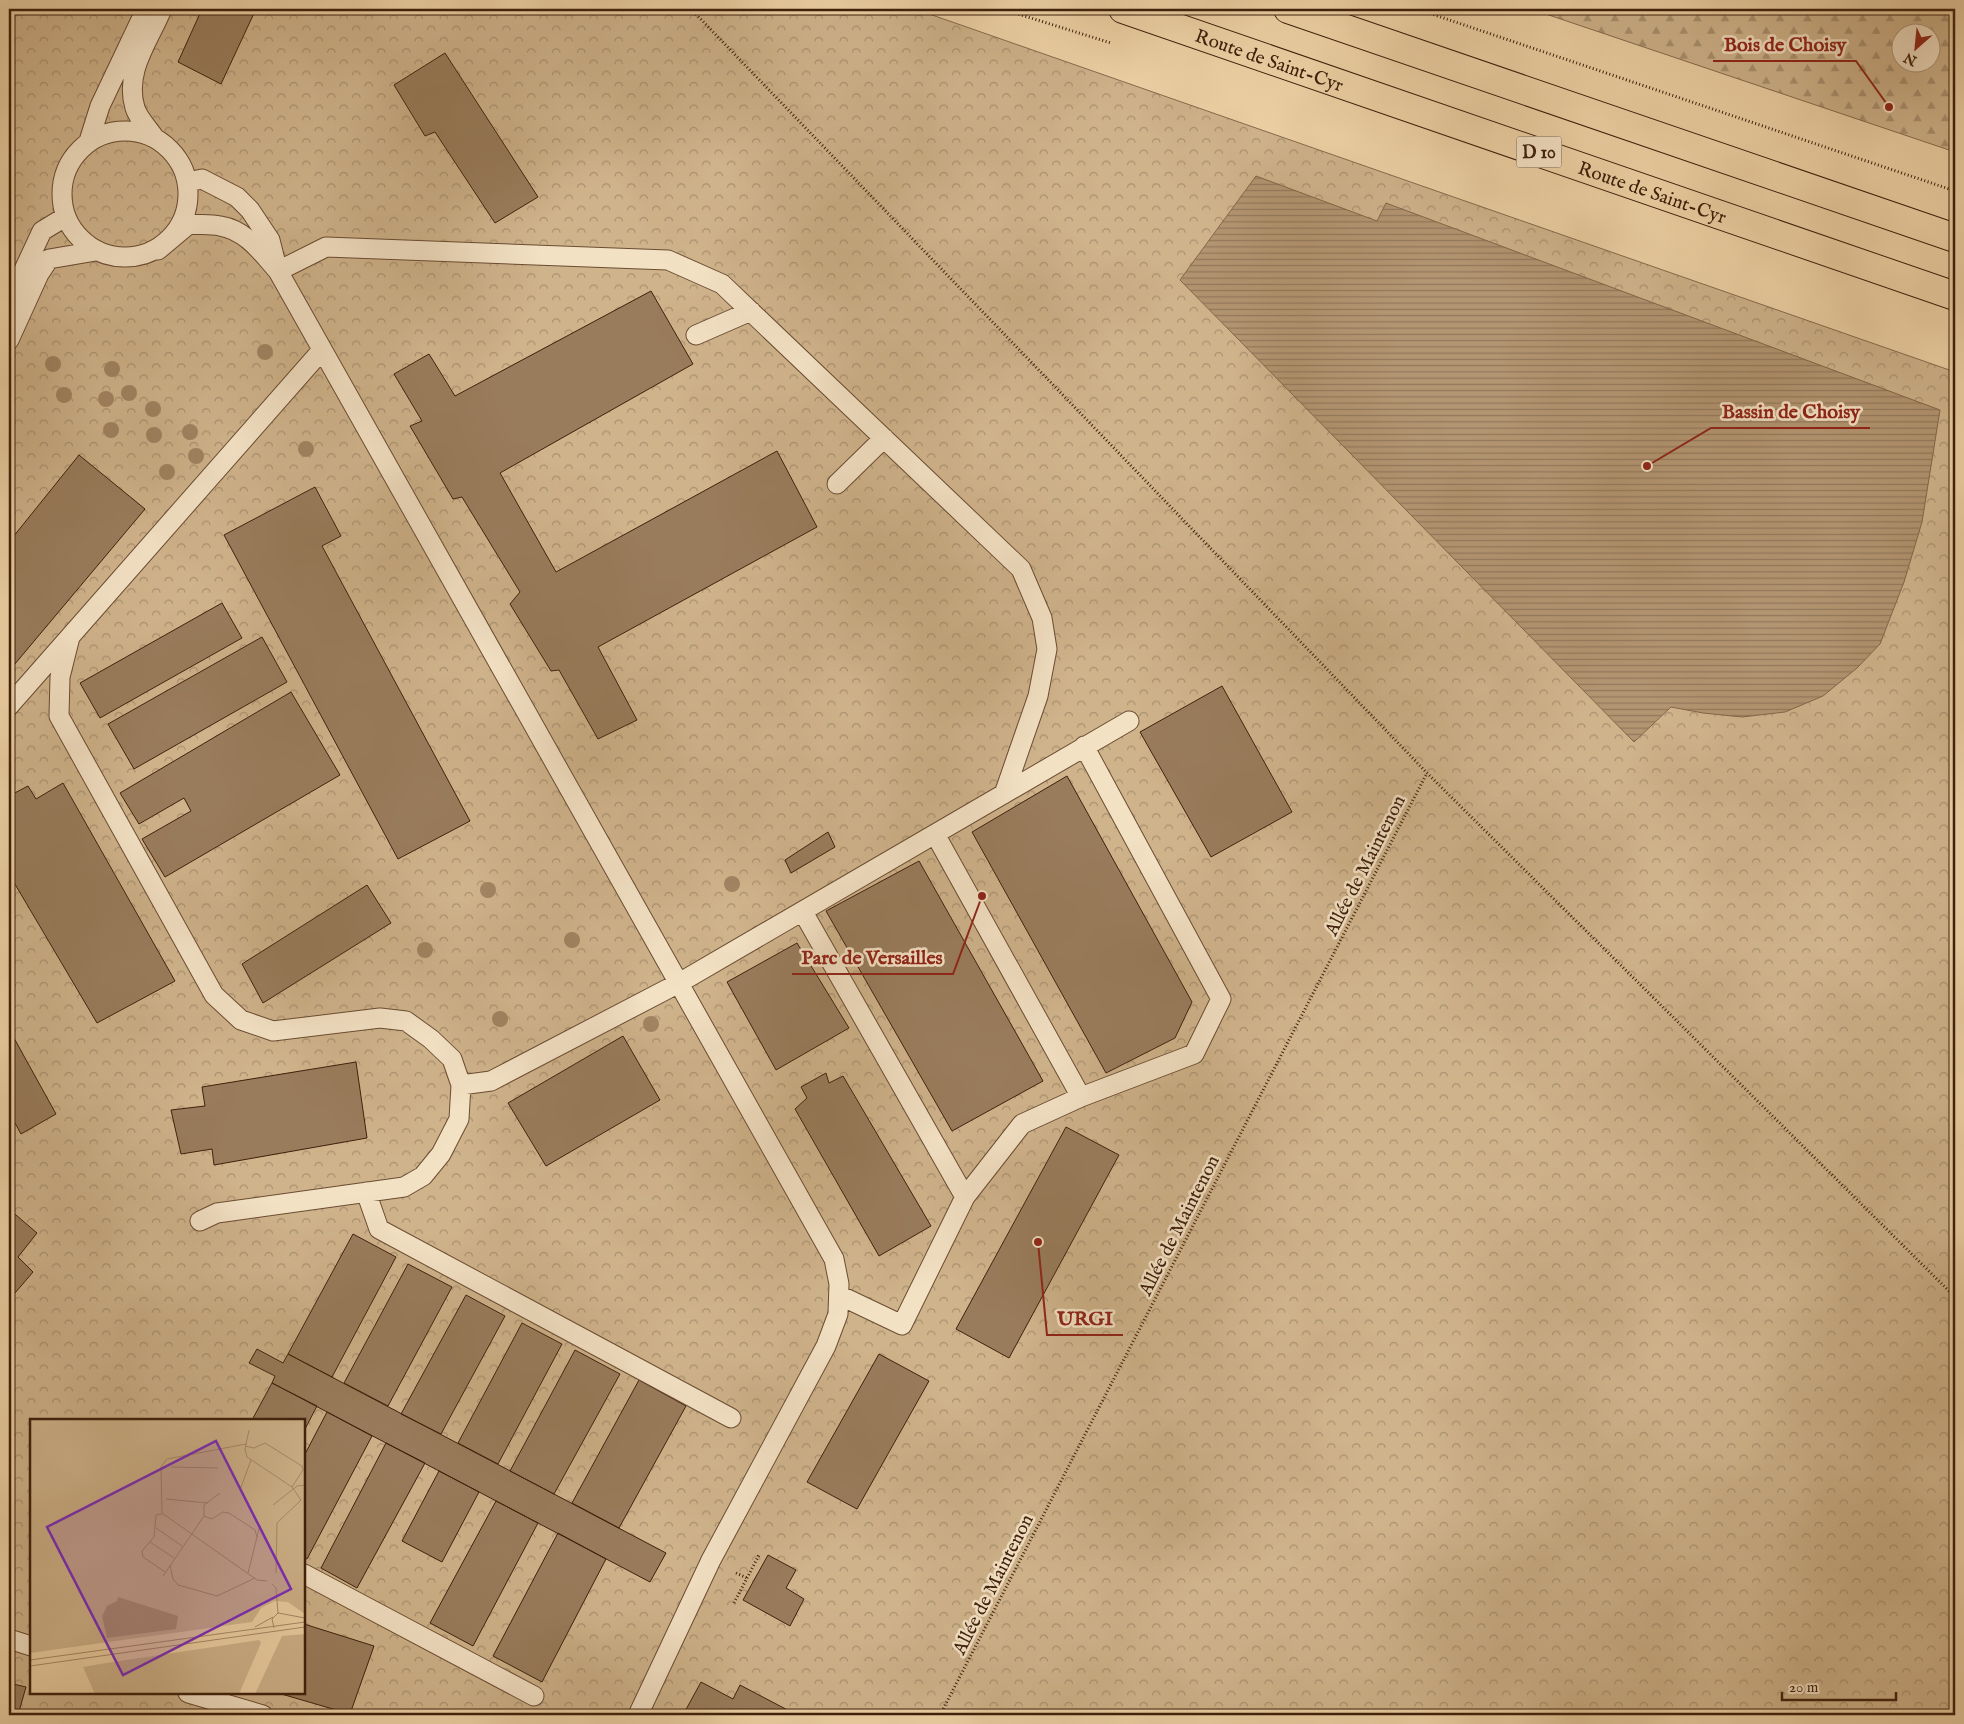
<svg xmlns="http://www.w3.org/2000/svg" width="1964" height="1724" viewBox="0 0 1964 1724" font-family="'IM FELL English',serif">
<defs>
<pattern id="forest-firs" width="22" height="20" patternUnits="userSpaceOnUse" patternTransform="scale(1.25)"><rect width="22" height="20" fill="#cfb38b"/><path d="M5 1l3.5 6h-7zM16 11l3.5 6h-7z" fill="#a99170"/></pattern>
<pattern id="park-crowns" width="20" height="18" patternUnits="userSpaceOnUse" patternTransform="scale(1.25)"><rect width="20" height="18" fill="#cfb38b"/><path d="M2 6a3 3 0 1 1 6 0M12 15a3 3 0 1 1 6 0" fill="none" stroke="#a99170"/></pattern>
<pattern id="water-rules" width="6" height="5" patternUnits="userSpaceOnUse" patternTransform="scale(1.25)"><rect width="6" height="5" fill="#b29571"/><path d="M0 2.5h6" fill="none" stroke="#92795b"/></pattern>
</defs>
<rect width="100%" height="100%" fill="#edd1a5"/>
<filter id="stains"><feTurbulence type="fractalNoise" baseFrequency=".004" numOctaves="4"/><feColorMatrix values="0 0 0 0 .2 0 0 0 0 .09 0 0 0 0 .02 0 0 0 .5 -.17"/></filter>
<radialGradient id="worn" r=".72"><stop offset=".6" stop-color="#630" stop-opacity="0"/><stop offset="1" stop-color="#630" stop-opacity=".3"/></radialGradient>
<path fill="url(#forest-firs)" stroke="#876a4c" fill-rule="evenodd" d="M1531,9H1955V152ZM1902,32H1932V62H1902Z"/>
<path fill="url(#park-crowns)" stroke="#876a4c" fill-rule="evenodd" d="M9,9H915L1955,372V1715H9ZM31,1420H304V1693H31Z"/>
<path fill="url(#water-rules)" stroke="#846649" d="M1256,176L1377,221L1386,203L1940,410L1922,522L1904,582L1880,644L1857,668L1823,696L1785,712L1742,717L1703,713L1671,707L1634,742L1180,280Z"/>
<path fill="#997c5c" stroke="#3f200c" d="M202,9H256L221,84L178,62Z
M445,53L538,197L495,223L435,132L425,136L394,85Z
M651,291L693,364L500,473L556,572L777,451L817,527L598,647L637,720L598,739L559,670L551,671L510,604L520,592L462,497L453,499L410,426L422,421L394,374L429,354L455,396Z
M79,455L145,509L9,671V542Z
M315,487L341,536L322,546L470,821L398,859L224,535Z
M222,603L242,638L100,718L80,683Z
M262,637L287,682L134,769L108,724Z
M1222,686L1292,812L1211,857L1140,732Z
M291,692L340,775L165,877L142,839L191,811L184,798L139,824L120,793Z
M1067,776L1192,1002L1175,1038L1106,1073L972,832Z
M63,783L175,981L97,1023L9,874V796L28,786L36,799Z
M828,832L835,847L791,873L785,860Z
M919,861L1043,1081L952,1131L826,911Z
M367,885L391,923L263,1003L242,964Z
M797,943L849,1028L776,1070L727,982Z
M9,1029L56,1114L21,1134L9,1112Z
M623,1036L660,1100L546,1166L508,1103Z
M356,1062L367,1138L214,1165L212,1149L181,1154L171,1110L205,1106L202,1087Z
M826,1073L829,1083L843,1076L931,1226L879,1256L795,1109L807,1098L801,1087Z
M1066,1127L1119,1155L1009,1358L956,1329Z
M9,1209L37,1233L18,1257L33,1272L9,1300Z
M353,1234L396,1257L332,1377L288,1354Z
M408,1264L452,1287L388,1406L344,1383Z
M466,1295L505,1316L441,1434L401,1414Z
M522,1323L562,1344L498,1464L458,1443Z
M257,1349L283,1363L288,1354L666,1553L650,1582L272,1383L275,1376L249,1363Z
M575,1350L620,1374L554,1494L510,1471Z
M879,1354L929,1381L857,1509L807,1482Z
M639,1380L686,1406L619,1528L572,1503Z
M272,1383L317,1406L304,1431V1420H252Z
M327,1412L372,1436L307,1559L304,1558V1456Z
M386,1443L425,1463L357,1588L321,1568Z
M439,1471L479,1492L442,1562L402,1541Z
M496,1501L538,1523L473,1646L430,1623Z
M558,1533L606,1559L542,1682L493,1656Z
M768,1555L796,1570L786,1588L804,1599L790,1626L743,1600Z
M304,1624L374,1646L350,1714L278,1693H304Z
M701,1682L733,1699L740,1685L797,1715H683Z
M9,1683L26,1687L18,1715H9Z"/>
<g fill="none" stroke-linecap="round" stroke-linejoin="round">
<g stroke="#6a4c32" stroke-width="21">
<path id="lane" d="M62 194a63 63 0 1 1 126 0a63 63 0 1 1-126 0Z
M154,137C148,128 138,118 135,108C124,71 149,41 162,9
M89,141L100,106L146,9
M188,182L202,179L237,197L250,210L270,240L277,268
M158,250L189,224C199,225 210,224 220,226C246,230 262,253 278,271L834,1259L839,1284L838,1314L826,1346L711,1560L638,1715
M278,271L326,247L668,260L722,284L1021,569L1042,618L1047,649L1038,696L1004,794
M9,302L42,231L65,217
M696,335L751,311
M9,340L39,274L49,259L96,251
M837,484L884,438
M70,637L60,677L59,716L214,995L241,1020L273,1031L380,1018L406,1021L431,1039L452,1059L461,1085L459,1119L441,1154L423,1176L404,1187L217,1213L200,1221
M9,706L322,350
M935,834L1081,1097
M803,912L965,1197
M461,1085L491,1081L679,983L1129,721
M366,1192L379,1229L731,1418
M839,1295L902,1325L965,1197L1022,1124L1081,1097L1194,1054L1221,999L1084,746
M304,1574L534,1696
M9,1639L31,1646
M188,1693L263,1715"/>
</g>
<g stroke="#3f200c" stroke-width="30">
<g id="primary">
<path id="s1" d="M1123,9L1955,296"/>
<path d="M1288,9L1955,238"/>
</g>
</g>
<path stroke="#3f200c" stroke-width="3" stroke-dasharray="1 2.5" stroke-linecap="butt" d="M691,9L1427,773L1955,1297
M1002,9L1111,43
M1417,9L1955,191
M736,1573L747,1578
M734,1603L759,1555
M940,1715L1427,773"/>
<use href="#lane" stroke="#f3e1c4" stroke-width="19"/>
<use href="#primary" stroke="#edd1a5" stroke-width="28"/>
</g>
<g fill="#a18462">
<circle cx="265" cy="352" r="8"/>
<circle cx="53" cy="364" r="8"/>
<circle cx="112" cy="369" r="8"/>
<circle cx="129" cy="393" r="8"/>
<circle cx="64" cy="395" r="8"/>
<circle cx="106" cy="399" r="8"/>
<circle cx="153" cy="409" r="8"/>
<circle cx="111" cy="430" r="8"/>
<circle cx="190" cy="432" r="8"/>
<circle cx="154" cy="435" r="8"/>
<circle cx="306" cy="449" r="8"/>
<circle cx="196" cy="456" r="8"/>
<circle cx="167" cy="472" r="8"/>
<circle cx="732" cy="884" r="8"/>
<circle cx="488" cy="890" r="8"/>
<circle cx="572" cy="940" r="8"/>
<circle cx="425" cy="950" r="8"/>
<circle cx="500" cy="1019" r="8"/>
<circle cx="651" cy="1024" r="8"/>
</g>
<g text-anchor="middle" stroke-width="5" stroke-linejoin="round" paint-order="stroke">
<rect fill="#f3e1c4" stroke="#755a43" stroke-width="1" x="1516.5" y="136.5" width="45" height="31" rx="4"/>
<g font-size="18" font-weight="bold" fill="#3f200c">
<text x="1539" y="158">D 10</text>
</g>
<g font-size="19" fill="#3f200c" stroke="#f3e1c4">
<text dy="7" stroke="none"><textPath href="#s1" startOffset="155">Route de Saint-Cyr</textPath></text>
<text dy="7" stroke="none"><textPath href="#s1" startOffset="560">Route de Saint-Cyr</textPath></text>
<text transform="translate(1364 865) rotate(-63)" y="7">Allée de Maintenon</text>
<text transform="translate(1178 1225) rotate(-63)" y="7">Allée de Maintenon</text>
<text transform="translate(992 1584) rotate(-63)" y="7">Allée de Maintenon</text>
</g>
</g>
<g transform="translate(30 1419)">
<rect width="275" height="275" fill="#edd1a5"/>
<path d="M275,215V275H225L252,217ZM70,245L84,275H65L53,248Z" fill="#cfb38b"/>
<path d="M229,221L231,224L209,275H84L70,245Z" fill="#cfb38b"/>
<path d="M0,0H275V195L258,183L245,182L231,189L222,203L0,234Z" fill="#cfb38b"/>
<path d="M88,178L148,197L146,210L77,219L72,197L77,187L87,182Z" fill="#b29571"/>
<path fill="none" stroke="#a78a68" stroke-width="1" d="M219,11L215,30L217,38L262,68L271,81L247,104L246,154M216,25L137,40L131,48L132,94L227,161L237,162M215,27L224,29L235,24L272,47L273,51L262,68M141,48L188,49M210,71L221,41M136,80L178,84M243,86L267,67L275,66M132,95L126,96L124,118L112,132L113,138L135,153M174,97L182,100L193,93L199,94L225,111L227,118M174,97V86L190,74M126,109L152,127M120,123L144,139M140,146L143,160L148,166L187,177L225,159M218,154L230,106M133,157L174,97M242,165L246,169L248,194M225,208L243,198M244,209L242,200L248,194L275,199M0,241L275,203M0,247L275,208"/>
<path fill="#7b2cbf" fill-opacity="0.15" stroke="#7b2cbf" stroke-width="2.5" d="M186,22L261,170L93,256L17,108Z"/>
<rect width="275" height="275" fill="none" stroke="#3f200c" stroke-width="2.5"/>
</g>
<path fill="none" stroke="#8f2418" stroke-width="2" d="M1889 107L1856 61H1713M1647 466L1711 428H1870M982 896L953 974H792M1038 1242L1047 1335H1123"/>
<g fill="#8f2418" stroke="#f3e1c4" stroke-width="2">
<circle cx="1889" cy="107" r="5"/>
<circle cx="1647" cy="466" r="5"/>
<circle cx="982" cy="896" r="5"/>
<circle cx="1038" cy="1242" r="5"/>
</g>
<g font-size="20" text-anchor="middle" font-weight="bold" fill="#8f2418" stroke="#f3e1c4" stroke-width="5" stroke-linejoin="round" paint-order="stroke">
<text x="1785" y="51">Bois de Choisy</text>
<text x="1791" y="418">Bassin de Choisy</text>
<text x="872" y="964">Parc de Versailles</text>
<text x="1085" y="1325">URGI</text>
</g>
<rect width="1964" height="1724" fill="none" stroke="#edd1a5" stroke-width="30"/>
<rect x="10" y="10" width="1944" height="1704" fill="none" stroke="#3f200c" stroke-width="2.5"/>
<rect x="15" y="15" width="1934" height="1694" fill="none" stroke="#3f200c"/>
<g transform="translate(1916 48) rotate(207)"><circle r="24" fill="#f3e1c4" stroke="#ab947a"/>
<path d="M0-4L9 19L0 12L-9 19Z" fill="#8f2418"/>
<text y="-8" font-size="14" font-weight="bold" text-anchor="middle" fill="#3f200c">N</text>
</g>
<path d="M1782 1692v8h114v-8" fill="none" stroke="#3f200c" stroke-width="2.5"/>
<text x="1789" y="1692" font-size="15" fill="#3f200c" stroke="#f3e1c4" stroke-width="4" paint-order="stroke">20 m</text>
<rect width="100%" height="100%" filter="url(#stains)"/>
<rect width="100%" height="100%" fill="url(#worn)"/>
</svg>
